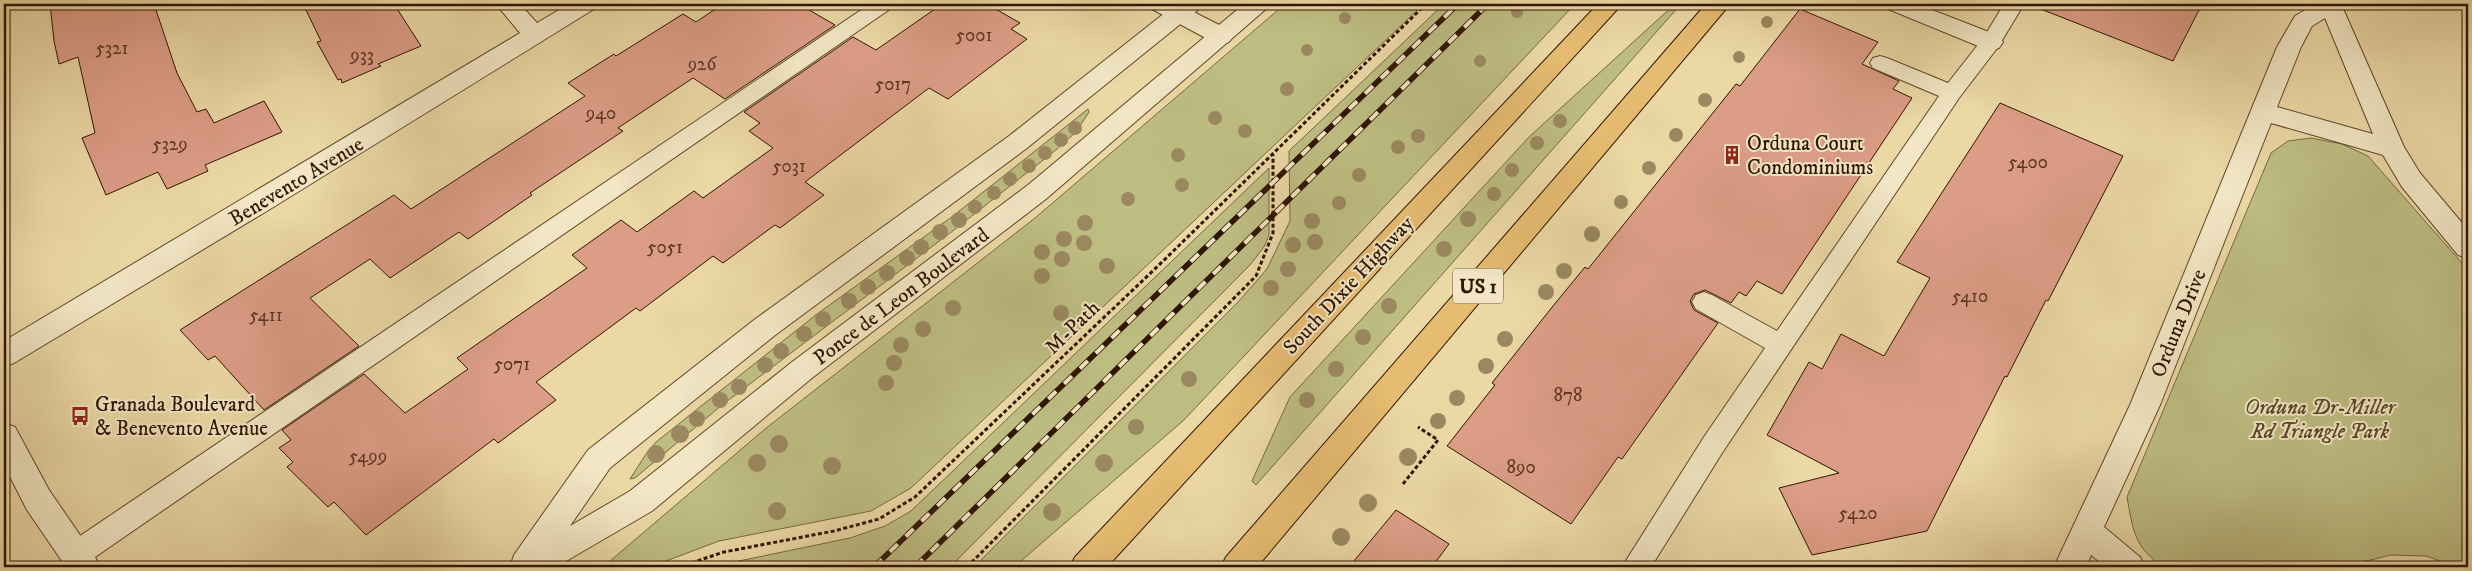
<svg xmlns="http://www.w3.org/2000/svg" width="2472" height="571" viewBox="0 0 2472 571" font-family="'IM FELL DW Pica',serif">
<rect width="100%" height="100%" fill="#ebd8a5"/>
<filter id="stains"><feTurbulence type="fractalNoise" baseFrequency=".004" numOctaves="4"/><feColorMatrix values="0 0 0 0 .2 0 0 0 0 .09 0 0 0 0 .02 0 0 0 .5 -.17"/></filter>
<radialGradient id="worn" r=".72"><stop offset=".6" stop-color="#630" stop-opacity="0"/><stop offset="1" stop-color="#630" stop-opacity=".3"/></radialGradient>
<path fill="#bdbd82" stroke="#766941" d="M1285,4H1424L911,488L871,511L719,541L666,561L656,567H603L765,429L1035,218Z
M1444,4H1575L1184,420L1014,567H974L1238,302L1267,269L1290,221L1289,151Z
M1675,4H1681L1256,485L1252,481L1290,397L1529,137Z
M1088,109L1089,112L1076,132L1056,150L954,230L722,405L635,478L630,479L646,454L656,442L817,314L953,216Z
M2311,138L2342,144L2368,156L2468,270V567H2458L2426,556L2391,555L2342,567H2163C2134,547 2133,530 2127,497L2271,153L2288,141Z
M1269,168V235L1264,247L1250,265L950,567H710L850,538L885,526L911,511Z"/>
<path fill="#dc9d87" stroke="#301500" d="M50,4H154L177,73L197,112L206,109L214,123L264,101L282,132L205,165L208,171L167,189L158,172L106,195L82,138L95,133L78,57L59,64L54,41Z
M303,4H394L421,46L378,64L381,66L342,83L341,79L338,80L317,42L321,41Z
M723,4H799L835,25L725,99L693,78L618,128L623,131L530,193L532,195L468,239L459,232L390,278L370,259L310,298L359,346L264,410L215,356L208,360L180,330L394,195L411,209L585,96L568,83L614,54L616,56L683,14L696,22Z
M942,4H987L1020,23L1011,29L1027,39L948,99L929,88L805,182L824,195L780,228L775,225L723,263L713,256L640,311L636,308L536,382L556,400L498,443L494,439L366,535L334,502L328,507L287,467L293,462L279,448L291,440L282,430L364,374L405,413L468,369L457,358L587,268L572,255L621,220L637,232L694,191L703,198L773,148L749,131L760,123L744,112L853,37L876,50Z
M2034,4H2202L2173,61L2033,6Z
M1800,9L1878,42L1862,64L1899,81L1893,89L1912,98L1782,294L1757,281L1746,296L1739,292L1731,303L1705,290L1694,294L1690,301L1694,310L1718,323L1622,459L1618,457L1571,524L1447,446L1495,385L1492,383L1553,306L1585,267L1588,269L1736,84L1740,86Z
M2000,103L2123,156L2048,301L2046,300L2007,377L2005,376L1927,531L1812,555L1779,488L1839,473L1767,435L1809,362L1822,369L1841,334L1884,356L1930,278L1897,262Z
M1396,510L1449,544L1432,567H1349Z"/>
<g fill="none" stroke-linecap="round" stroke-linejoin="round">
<g stroke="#5f4629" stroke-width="2">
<path id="service" d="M870,4H893L890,9L85,564L76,567L65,564L61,555L65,546Z
M2004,4H2024L1998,47L1959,98L1722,453L1651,567H1622L1704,437L1765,348L1696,309L1692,302L1696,295L1704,292L1712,295L1777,331L1939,96L1873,68L1870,63L1873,58L1880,56L1887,58L1948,83L1984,37Z"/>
</g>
<g stroke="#5f4629" stroke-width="2">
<path id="minor" d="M496,4H520L537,23L569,4H597L594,9L267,211L14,363L4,367V341L520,33Z
M1149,4H1178L1229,30L1233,36L1229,42L1221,44L1213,42L1152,9Z
M1885,4H1917L1999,36L2003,42L1999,48L1991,50L1983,48L1888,9Z
M2315,4H2341L2404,147L2420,173L2468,230V258L2458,255L2402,187L2383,155L2271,123L2160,405L2104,527L2140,557L2145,567H2106L2091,555L2086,567H2054L2130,405L2277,47L2295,16ZM2325,18L2373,134L2277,107L2301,47L2312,26Z"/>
</g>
<g stroke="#5f4629" stroke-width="2">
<path id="tertiary" d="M1176,4H1202L1199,9L1027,148L774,336L610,468L570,526L630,491L792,362L1028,185L1244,4H1269L1266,9L1046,199L812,378L652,511L556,567H510L514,555L588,450L754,320L1009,136Z
M4,423L15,427L49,490L95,557L100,567H66L27,510L4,465Z"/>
</g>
<g stroke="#301500" stroke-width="2">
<path id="trunk" d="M1598,4H1622L1107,567H1070L1075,557Z
M1706,4H1730L1257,567H1221L1226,557Z"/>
</g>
<path stroke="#301500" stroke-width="3" stroke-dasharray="4 2.5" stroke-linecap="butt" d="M1403,484L1438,440L1418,427
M679,567L724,552L834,531L879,519L915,497L1158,266L1426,4
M967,567L1256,276L1273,233V155"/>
<use href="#service" fill="#f2e6c4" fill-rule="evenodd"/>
<use href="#minor" fill="#f2e6c4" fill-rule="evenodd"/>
<use href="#tertiary" fill="#f2e6c4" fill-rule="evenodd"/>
<use href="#trunk" fill="#e6bc72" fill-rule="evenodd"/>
<g stroke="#301500" stroke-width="5.5">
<path id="rail" d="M874,567L1458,4
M915,567L1488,4"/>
</g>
<use href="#rail" stroke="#f2e6c4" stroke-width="4" stroke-dasharray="11" stroke-linecap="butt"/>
</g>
<g fill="#9b8860">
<circle cx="1517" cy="12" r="6"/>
<circle cx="1345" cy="18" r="6"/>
<circle cx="1767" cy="22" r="6"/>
<circle cx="1307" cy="50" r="6"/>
<circle cx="1739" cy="57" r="6"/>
<circle cx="1480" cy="61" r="6"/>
<circle cx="1287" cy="89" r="7"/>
<circle cx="1705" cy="100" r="7"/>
<circle cx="1215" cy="118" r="7"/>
<circle cx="1560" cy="121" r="7"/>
<circle cx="1075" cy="128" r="7"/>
<circle cx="1245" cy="131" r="7"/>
<circle cx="1676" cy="135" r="7"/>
<circle cx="1418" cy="136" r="7"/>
<circle cx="1061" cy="140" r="7"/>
<circle cx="1537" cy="143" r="7"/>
<circle cx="1398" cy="147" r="7"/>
<circle cx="1045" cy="153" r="7"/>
<circle cx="1178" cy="155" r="7"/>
<circle cx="1029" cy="166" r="7"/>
<circle cx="1649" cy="168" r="7"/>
<circle cx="1512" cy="170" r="7"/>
<circle cx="1359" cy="175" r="7"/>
<circle cx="1010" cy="179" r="7"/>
<circle cx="1182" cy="185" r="7"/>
<circle cx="994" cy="193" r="7"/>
<circle cx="1494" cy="194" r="7"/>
<circle cx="1128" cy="199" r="7"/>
<circle cx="1621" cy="202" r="7"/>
<circle cx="1339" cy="203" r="7"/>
<circle cx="975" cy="207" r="7"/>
<circle cx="1468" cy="219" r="8"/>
<circle cx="959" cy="220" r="8"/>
<circle cx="1312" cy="221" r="8"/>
<circle cx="1085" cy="223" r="8"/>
<circle cx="940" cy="232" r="8"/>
<circle cx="1592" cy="234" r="8"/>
<circle cx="1064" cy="239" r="8"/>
<circle cx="1315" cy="242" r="8"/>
<circle cx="1084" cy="243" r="8"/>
<circle cx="1293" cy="245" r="8"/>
<circle cx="921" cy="247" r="8"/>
<circle cx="1444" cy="249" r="8"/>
<circle cx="1042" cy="252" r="8"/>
<circle cx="907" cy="258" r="8"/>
<circle cx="1062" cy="259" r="8"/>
<circle cx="1107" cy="266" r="8"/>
<circle cx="1288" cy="269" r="8"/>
<circle cx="1564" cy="271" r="8"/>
<circle cx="887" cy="273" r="8"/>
<circle cx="1042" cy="276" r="8"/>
<circle cx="868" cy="287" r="8"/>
<circle cx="1271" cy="288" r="8"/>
<circle cx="1546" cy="292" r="8"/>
<circle cx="849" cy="301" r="8"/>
<circle cx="1389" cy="306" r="8"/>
<circle cx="953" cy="308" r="8"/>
<circle cx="1061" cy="313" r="8"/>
<circle cx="823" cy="319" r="8"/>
<circle cx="923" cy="329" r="8"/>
<circle cx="804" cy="334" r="8"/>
<circle cx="1363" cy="337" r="8"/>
<circle cx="1505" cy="339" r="8"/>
<circle cx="901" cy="345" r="8"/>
<circle cx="781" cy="351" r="8"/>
<circle cx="894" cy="363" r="8"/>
<circle cx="765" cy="365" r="8"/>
<circle cx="1486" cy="366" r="8"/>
<circle cx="1336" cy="369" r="8"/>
<circle cx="1189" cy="379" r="8"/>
<circle cx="886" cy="383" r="8"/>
<circle cx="739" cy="387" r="8"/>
<circle cx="1457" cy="398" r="8"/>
<circle cx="720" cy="400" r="8"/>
<circle cx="1307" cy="400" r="8"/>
<circle cx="697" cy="419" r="8"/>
<circle cx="1438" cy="421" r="8"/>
<circle cx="1136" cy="427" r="8"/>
<circle cx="680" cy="434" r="9"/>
<circle cx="779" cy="444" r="9"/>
<circle cx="656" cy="454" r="9"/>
<circle cx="1408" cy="457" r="9"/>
<circle cx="757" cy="463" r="9"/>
<circle cx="1104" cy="463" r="9"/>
<circle cx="832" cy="466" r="9"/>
<circle cx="1368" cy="503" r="9"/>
<circle cx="777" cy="511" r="9"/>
<circle cx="1052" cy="512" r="9"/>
<circle cx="1341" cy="537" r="9"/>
</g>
<defs>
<g id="building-bare" transform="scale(1.5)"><path d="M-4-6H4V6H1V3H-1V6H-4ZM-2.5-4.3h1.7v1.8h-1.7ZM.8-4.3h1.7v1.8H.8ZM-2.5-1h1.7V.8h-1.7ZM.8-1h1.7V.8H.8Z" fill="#8f2418" stroke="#f2e6c4" stroke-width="2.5" paint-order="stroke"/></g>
<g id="bus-bare" transform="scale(1.5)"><path d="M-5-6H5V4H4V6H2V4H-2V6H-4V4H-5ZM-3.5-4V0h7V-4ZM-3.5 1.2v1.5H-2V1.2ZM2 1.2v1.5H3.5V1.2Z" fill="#8f2418" stroke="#f2e6c4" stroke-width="2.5" paint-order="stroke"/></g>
</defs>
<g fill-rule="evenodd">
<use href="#building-bare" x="1732" y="155"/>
<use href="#bus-bare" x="80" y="416"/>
</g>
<g text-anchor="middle" stroke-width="4" stroke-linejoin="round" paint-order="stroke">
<g font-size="19" fill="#5b3722">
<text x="974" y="41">5001</text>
<text x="112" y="54">5321</text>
<text x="362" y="61">933</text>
<text x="702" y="70">926</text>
<text x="893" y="90">5017</text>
<text x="601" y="119">940</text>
<text x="170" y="150">5329</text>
<text x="2028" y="168">5400</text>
<text x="789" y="172">5031</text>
<text x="665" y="253">5051</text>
<text x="1970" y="302">5410</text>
<text x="266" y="321">5411</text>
<text x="512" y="370">5071</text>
<text x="1568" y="401">878</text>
<text x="368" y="462">5499</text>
<text x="1521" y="473">890</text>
<text x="1858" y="519">5420</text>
</g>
<rect fill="#f2e6c4" stroke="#6a543b" stroke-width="1" x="1453" y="268.5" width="50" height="35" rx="4"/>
<g font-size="20" font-weight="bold" fill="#301500">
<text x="1478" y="293">US 1</text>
</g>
<g font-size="21" fill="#301500" stroke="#f2e6c4" text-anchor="start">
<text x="1747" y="150">Orduna Court<tspan x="1747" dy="24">Condominiums</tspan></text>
<text x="95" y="411">Granada Boulevard<tspan x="95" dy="24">&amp; Benevento Avenue</tspan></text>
</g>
<g font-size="21" fill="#301500" stroke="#f2e6c4">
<text transform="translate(296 181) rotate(-31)" y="7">Benevento Avenue</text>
<text transform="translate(1348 285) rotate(-47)" y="7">South Dixie Highway</text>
<text transform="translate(901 296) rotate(-37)" y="7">Ponce de Leon Boulevard</text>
<text transform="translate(2178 323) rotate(-68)" y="7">Orduna Drive</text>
<text transform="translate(1072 327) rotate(-44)" y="7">M-Path</text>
</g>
<g font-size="21" font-style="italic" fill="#5a4727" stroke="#f2e6c4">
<text x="2320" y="414">Orduna Dr-Miller<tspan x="2320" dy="24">Rd Triangle Park</tspan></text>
</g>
</g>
<rect width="2472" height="571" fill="none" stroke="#ebd8a5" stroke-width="20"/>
<rect x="5" y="5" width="2462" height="561" fill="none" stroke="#301500" stroke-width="2.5"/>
<rect x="10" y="10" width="2452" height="551" fill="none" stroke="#301500"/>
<rect width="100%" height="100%" filter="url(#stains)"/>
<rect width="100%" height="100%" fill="url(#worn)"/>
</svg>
